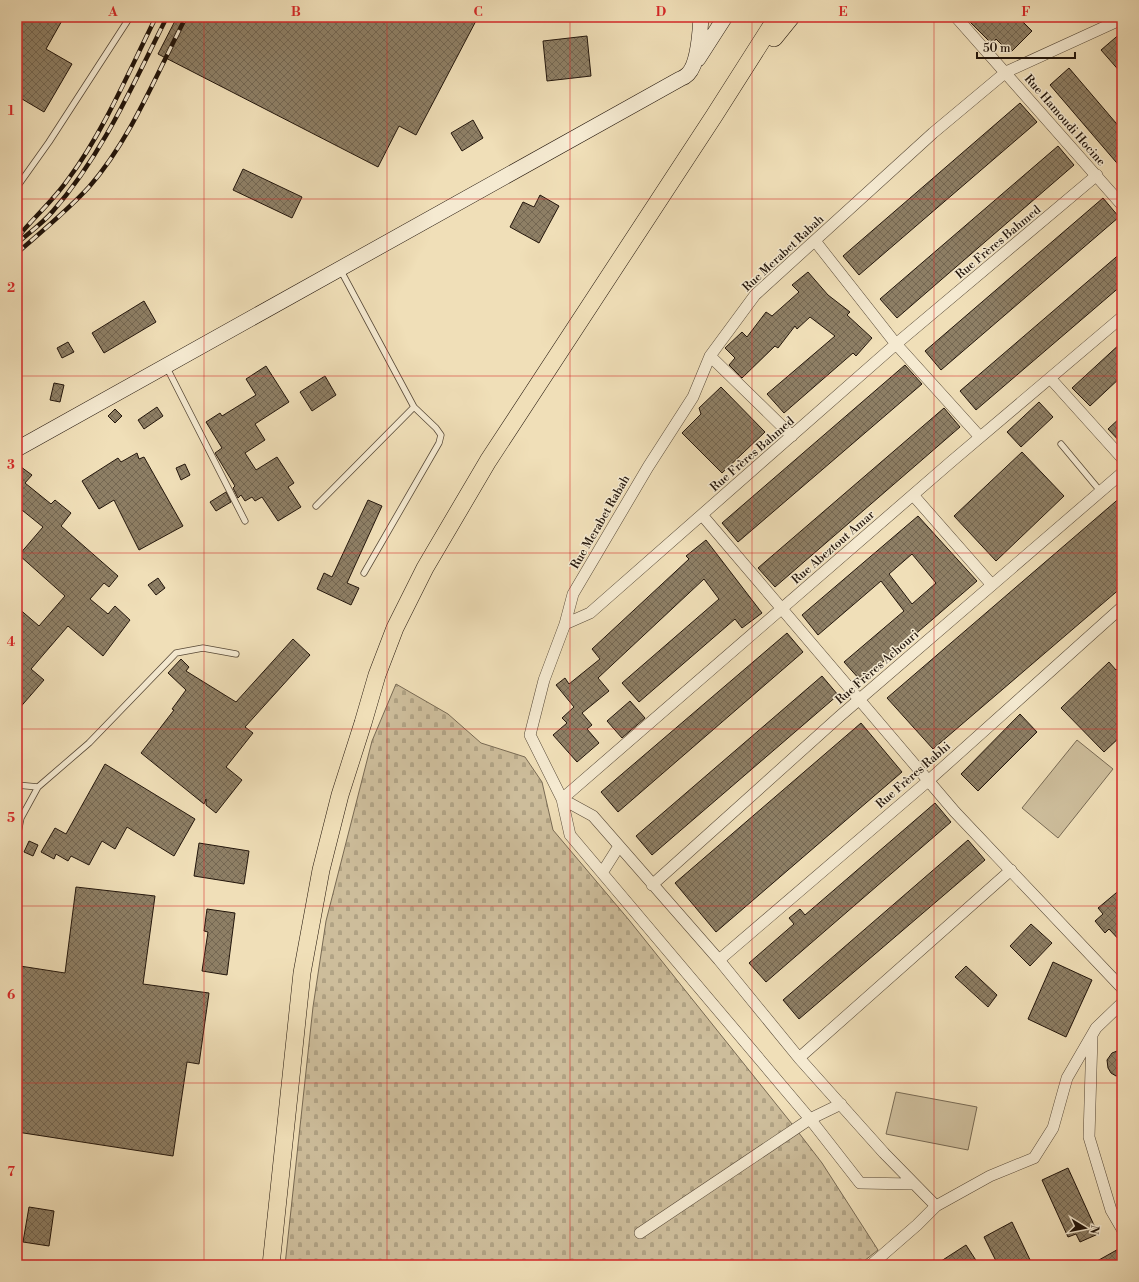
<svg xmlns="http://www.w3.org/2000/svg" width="1139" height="1282" viewBox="0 0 1139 1282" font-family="'Libre Bodoni',serif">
<defs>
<pattern id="cemetery-stones" width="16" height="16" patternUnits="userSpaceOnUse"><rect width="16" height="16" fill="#cdbd9b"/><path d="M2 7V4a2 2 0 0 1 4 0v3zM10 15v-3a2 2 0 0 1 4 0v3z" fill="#b0a284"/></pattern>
<pattern id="building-cross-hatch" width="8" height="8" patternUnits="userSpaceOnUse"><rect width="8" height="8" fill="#8e7f65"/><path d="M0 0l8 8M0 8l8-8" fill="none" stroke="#746752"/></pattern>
</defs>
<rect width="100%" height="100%" fill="#f0dfb8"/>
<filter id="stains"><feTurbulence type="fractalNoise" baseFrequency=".005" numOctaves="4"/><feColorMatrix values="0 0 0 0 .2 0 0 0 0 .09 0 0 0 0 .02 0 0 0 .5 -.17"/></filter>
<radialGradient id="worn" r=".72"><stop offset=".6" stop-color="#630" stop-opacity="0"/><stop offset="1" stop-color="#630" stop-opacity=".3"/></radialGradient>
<path fill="url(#cemetery-stones)" stroke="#786a54" d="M396,684L448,714L481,743L525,757L542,782L553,830L629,920L792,1124L822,1163L878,1250L859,1265H285L313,1007L326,921L372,741Z"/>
<path fill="#cdbd9b" stroke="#786a54" d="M1077,740L1113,769L1058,838L1022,808Z
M896,1092L977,1107L968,1150L886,1134Z"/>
<path fill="url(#building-cross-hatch)" stroke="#23160c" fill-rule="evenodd" d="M17,17H64L46,49L72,64L44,112L17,96Z
M177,17H478L416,135L399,126L378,167L158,54Z
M965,17H1018L1032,31L1010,53L996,39L992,44Z
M1122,32V74L1101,50Z
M587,36L591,76L547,81L543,41Z
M1069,68L1122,130V169L1050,85Z
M1020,103L1037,122L859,275L843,256Z
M473,120L483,138L462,151L451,133Z
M1058,146L1074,165L897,318L880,299Z
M243,169L302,197L292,218L233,190Z
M540,195L559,206L539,243L510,227L523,202L534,207Z
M1103,198L1119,217L941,370L925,351Z
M1122,252V285L976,410L960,391Z
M808,272L828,295L850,312L847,315L872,338L856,356L853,353L784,413L767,394L835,336L810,317L797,329L795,326L778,348L775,346L742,378L729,365L735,358L725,348L742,332L747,337L766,312L772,316L799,292L792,285Z
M144,301L156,322L104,353L92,333Z
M68,342L74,352L62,358L57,348Z
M1122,342V376L1090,406L1072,388Z
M905,365L922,384L738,542L722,523Z
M266,366L289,402L255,424L265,440L245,453L256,470L277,457L294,483L288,487L301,507L278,521L262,497L255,501L252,497L245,501L241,495L238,498L233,488L235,486L215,453L222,448L206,422L220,413L222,416L256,395L246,379Z
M325,376L336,395L312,411L300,392Z
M54,383L64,385L60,402L50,400Z
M721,387L765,432L722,473L682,433L701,414L699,408Z
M1039,402L1053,417L1021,447L1007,432Z
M157,407L163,416L144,429L138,420Z
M944,408L960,427L775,587L758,568Z
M115,409L122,416L115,423L108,416Z
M1122,416V444L1108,429Z
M1022,452L1064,496L996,561L954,516Z
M137,453L139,459L144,457L183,526L139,550L114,500L99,509L82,481L118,458L121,462Z
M17,464L32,475L25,483L51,504L55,500L71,513L61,526L118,576L109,587L104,583L90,599L108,614L115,606L130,620L103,656L68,626L31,669L44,680L17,711V607L39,626L65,596L19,555L43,527L17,506Z
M185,464L190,475L181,480L176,468Z
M226,492L231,502L216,511L210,502Z
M1122,496V587L933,749L887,698Z
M368,500L382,506L347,583L359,588L351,605L317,589L324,573L332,577Z
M918,516L977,581L861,681L844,662L904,611L881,581L818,635L802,615ZM912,554L936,583L912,604L889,574Z
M706,540L762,613L742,628L735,619L639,702L622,683L719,599L704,579L598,678L609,691L582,713L592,725L587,729L599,743L577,762L553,735L567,723L562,718L574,707L556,685L565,678L569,684L600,659L592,649L689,559L686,556Z
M158,578L165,588L156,595L148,585Z
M787,633L803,652L618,812L601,792Z
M293,639L310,655L245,727L253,733L226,767L242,780L216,813L206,805V799L204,804L141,753L174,710L172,709L186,690L168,673L181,659L189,667L186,671L236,702Z
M1109,662L1116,670L1122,664V735L1104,752L1061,708Z
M822,676L838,695L652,855L636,836Z
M630,701L645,718L622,738L607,721Z
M1020,714L1037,732L978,791L961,774Z
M861,723L902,772L716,932L675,883Z
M105,764L195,819L174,856L127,827L115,849L102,841L89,865L71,856L68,861L56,854L54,859L41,852L55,828L66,834Z
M935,803L951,822L766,982L749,963L794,924L789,918L800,909L805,915Z
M968,840L985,860L799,1019L783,1000Z
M29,841L38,845L33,856L24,852Z
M199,843L249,851L244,884L194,876Z
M76,887L155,896L143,984L209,993L199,1064L187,1062L173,1156L17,1132V986L20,966L65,973Z
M1122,888V943L1109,929L1105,933L1095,921L1103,914L1098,908Z
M207,909L235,913L227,975L202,971L208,932L204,931Z
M1031,924L1052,943L1030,966L1010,946Z
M1053,962L1092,980L1066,1037L1028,1019Z
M966,966L997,995L988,1007L955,977Z
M1122,1049V1075L1116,1076L1111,1073L1108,1068L1107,1060L1112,1053Z
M1068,1168L1098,1234L1080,1242L1076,1234L1068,1237L1042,1180Z
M29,1207L54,1211L49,1246L23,1242Z
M1012,1222L1031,1262L1025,1265H998L984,1237Z
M966,1245L979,1265H935Z
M1122,1247V1265H1090Z"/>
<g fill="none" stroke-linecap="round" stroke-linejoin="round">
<g stroke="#564837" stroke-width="7">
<path id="service" d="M17,187L49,142L130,17
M340,269L414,407L436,428L441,435L439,443L364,573
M166,366L245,521
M1061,444L1101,492
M316,506L414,407
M17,785L38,787L89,743L176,653L203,648L236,654
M17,838L21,818L38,787"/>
</g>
<g stroke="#564837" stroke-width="12">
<path id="minor" d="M956,17L1122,205
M815,241L896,344L980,437
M710,356L792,436
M1050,378L1122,458
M913,495L992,585
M702,515L955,812L1122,988
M565,624L573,594L648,467L693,397L710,356L755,295L933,133L1006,72L1122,19
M562,799L952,461L1122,317
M562,799L593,816L719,960L799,1058L884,1153L936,1206
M602,873L619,846
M652,885L840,716L1122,473
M719,960L928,781L1122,607
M1092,1036L1089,1137L1111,1210L1122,1229
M799,1058L1011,870
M913,1184L860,1183L810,1119L570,835L562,799L530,735L544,680L565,624L590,613L896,344L1097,175
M640,1233L810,1119L841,1104
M871,1265L917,1225L936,1206L990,1176L1034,1158L1053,1128L1067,1078L1096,1028L1122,1003"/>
</g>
<g stroke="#23160c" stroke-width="16">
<path id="secondary" d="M698,59L725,17
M17,449L680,79C683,78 686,76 688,74C699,63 700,31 701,17"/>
</g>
<g stroke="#23160c" stroke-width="18">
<path id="primary" d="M774,38L791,17
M271,1265L302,973L321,870L340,795L363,723L377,675L395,628L425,568L488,461L714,116L777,17"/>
</g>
<use href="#service" stroke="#f5ead1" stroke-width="5.5"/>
<use href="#minor" stroke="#f5ead1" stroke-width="11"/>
<use href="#secondary" stroke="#f5ead1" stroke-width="15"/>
<use href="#primary" stroke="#f0dfb8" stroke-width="17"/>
<g stroke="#23160c" stroke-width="4.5">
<path id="rail" d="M17,238C34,217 54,200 69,178C104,131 130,69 156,17
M17,243C29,233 43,223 53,211C103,154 133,84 167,17
M17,253C41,232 67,211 89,187C131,139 157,73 186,17"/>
</g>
<use href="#rail" stroke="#f5ead1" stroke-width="3" stroke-dasharray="9" stroke-linecap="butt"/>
</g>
<path fill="none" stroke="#d62828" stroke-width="1" stroke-opacity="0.55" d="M204,17V1265M387,17V1265M570,17V1265M752,17V1265M934,17V1265M17,199H1122M17,376H1122M17,553H1122M17,729H1122M17,906H1122M17,1083H1122"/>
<g text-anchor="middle" stroke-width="3" stroke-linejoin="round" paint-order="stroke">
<g font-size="12" fill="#23160c" stroke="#f5ead1">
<text transform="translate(1065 120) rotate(49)" y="4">Rue Hamoudi Hocine</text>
<text transform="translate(998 242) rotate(-40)" y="4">Rue Frères Bahmed</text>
<text transform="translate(783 253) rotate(-43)" y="4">Rue Merabet Rabah</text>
<text transform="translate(752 454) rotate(-41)" y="4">Rue Frères Bahmed</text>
<text transform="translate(600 522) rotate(-60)" y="4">Rue Merabet Rabah</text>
<text transform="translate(833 547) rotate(-41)" y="4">Rue Abeztout Amar</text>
<text transform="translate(877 667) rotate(-41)" y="4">Rue Frères Achouri</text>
<text transform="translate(913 775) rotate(-41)" y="4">Rue Frères Rabhi</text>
</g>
</g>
<rect width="1139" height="1282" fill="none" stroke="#f0dfb8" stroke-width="44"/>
<g transform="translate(1085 1228) rotate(100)" stroke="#f5ead1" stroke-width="3" paint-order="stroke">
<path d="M0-3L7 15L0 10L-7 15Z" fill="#23160c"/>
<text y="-6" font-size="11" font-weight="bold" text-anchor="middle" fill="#23160c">N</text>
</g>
<path d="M977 52v6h98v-6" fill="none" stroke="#23160c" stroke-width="2"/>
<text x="983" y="52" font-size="12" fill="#23160c" stroke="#f5ead1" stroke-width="3" paint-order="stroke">50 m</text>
<rect x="22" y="22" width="1095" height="1238" fill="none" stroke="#d62828" stroke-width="1.5"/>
<g font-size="13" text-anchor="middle" font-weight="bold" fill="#d62828">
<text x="113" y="16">A</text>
<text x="296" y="16">B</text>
<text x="478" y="16">C</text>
<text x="661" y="16">D</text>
<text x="843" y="16">E</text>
<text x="1026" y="16">F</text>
<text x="11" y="115">1</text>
<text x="11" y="292">2</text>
<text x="11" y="469">3</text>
<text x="11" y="646">4</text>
<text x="11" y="822">5</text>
<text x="11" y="999">6</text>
<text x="11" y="1176">7</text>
</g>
<rect width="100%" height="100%" filter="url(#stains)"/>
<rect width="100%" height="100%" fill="url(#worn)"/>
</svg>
